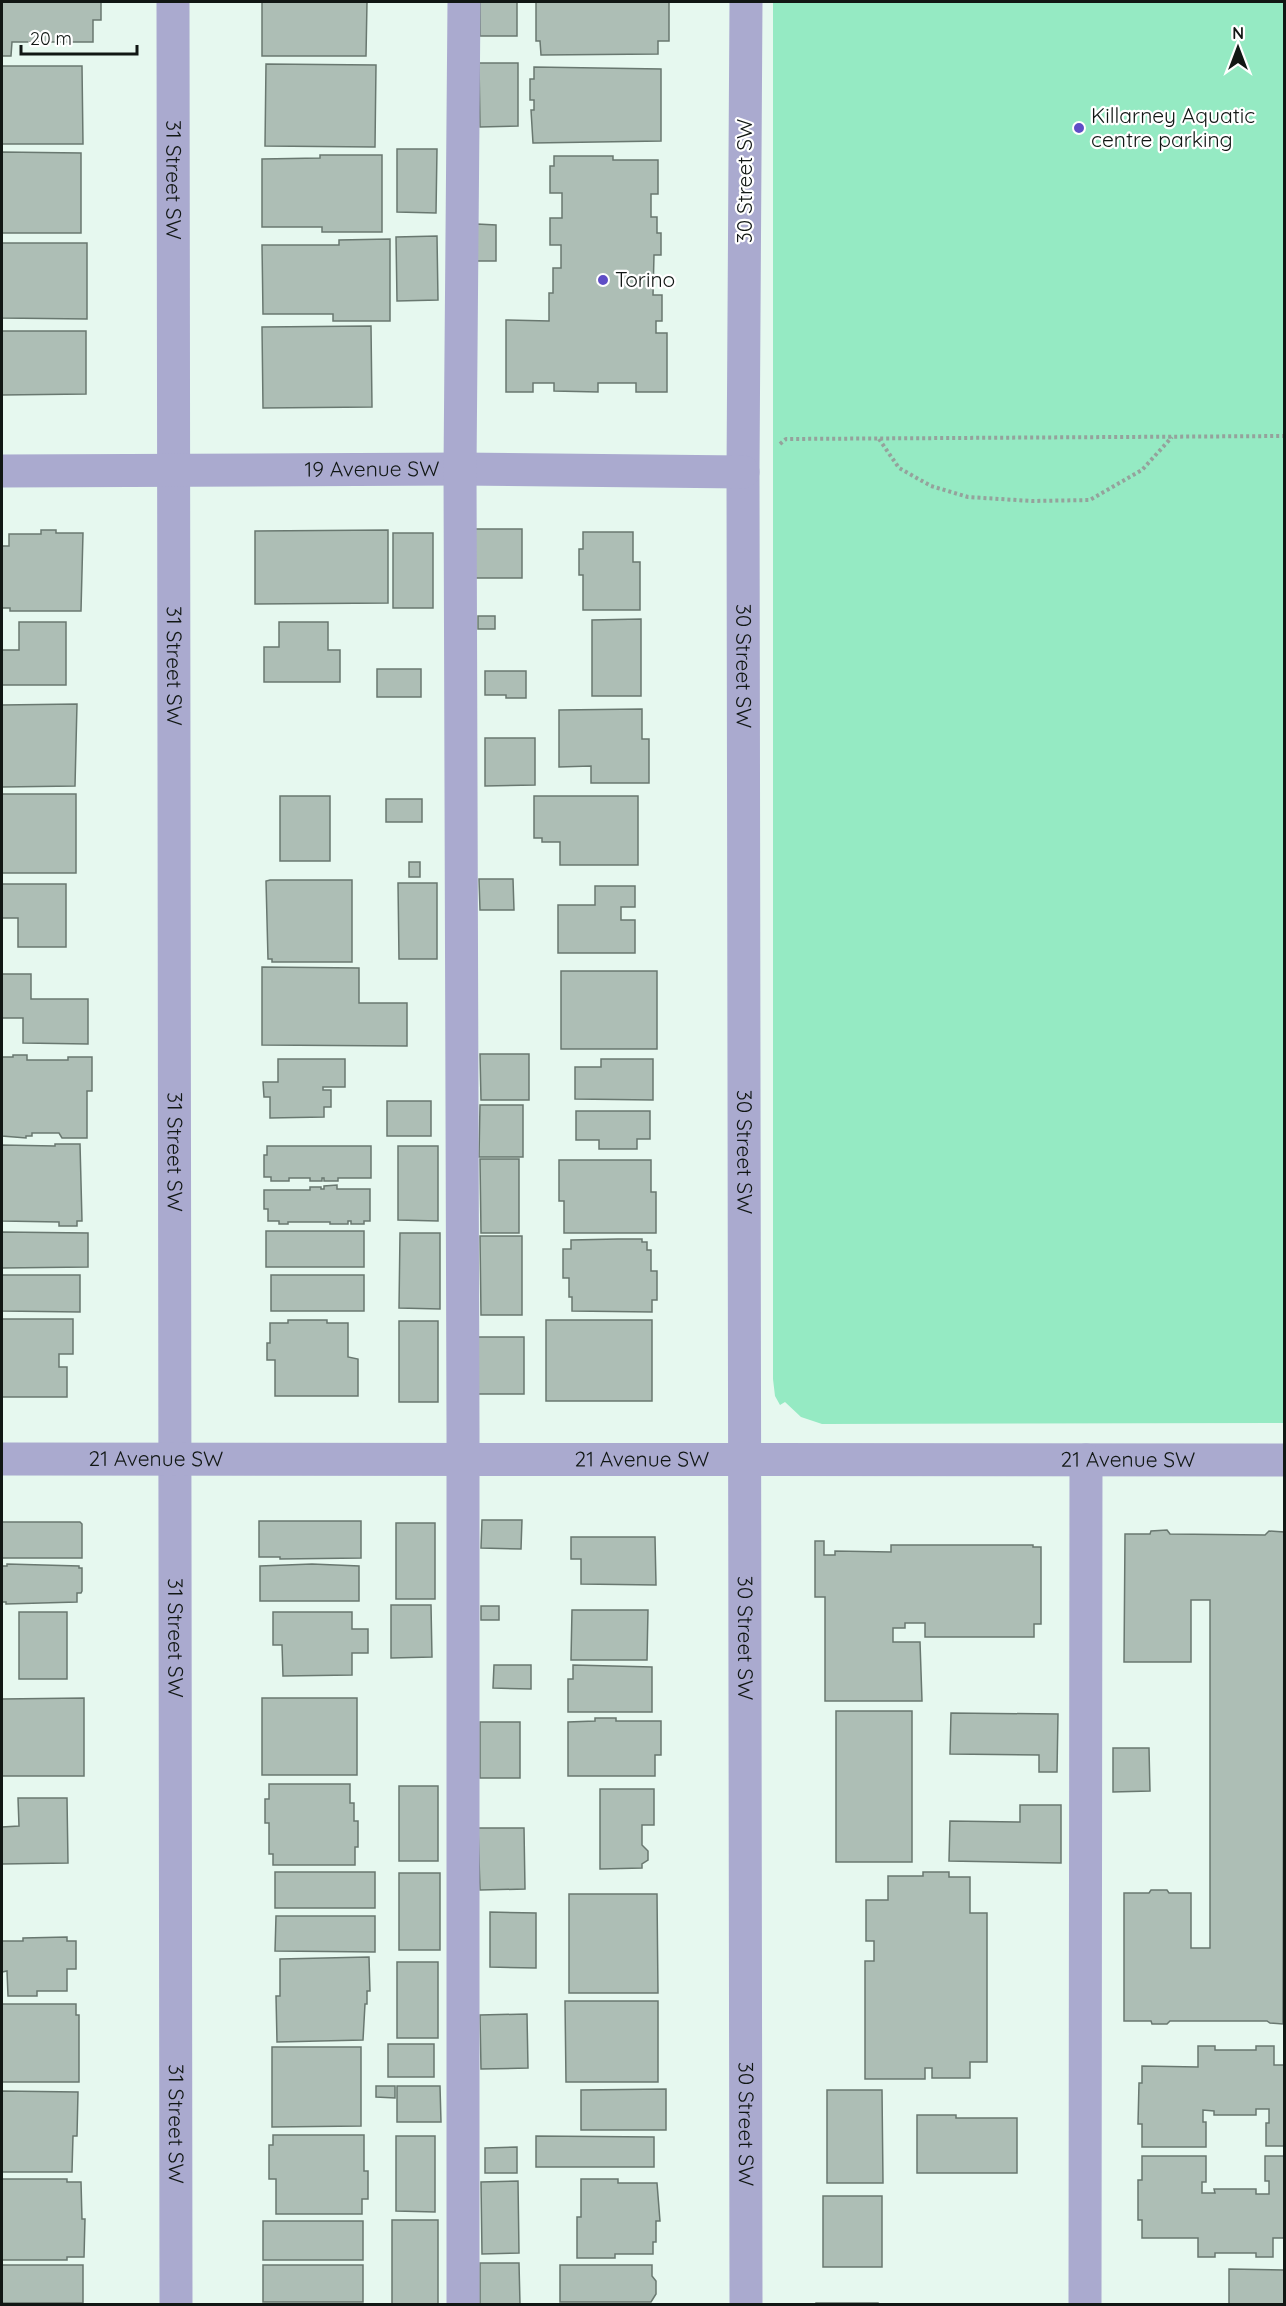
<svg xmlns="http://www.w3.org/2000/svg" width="1286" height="2306" viewBox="0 0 1286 2306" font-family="Quicksand,sans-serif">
<rect width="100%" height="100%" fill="#e6f8ef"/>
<path fill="#95eac3" d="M773,2H1284V1423L822,1424L801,1417L785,1402L780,1405L775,1396L773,1379Z"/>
<path fill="#adbeb5" stroke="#697870" stroke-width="1.5" d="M2,2H101V20H93V42H12L11,56H2Z
M262,2H367L366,56H262Z
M480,2H517V36H480Z
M536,2H669V41H658V54L541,55L540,41H536Z
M479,63H518V126L480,127Z
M266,64L376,65L375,147L265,146Z
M2,66H82L83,144H2Z
M534,67L661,69V141L533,143L531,110H534V100H530V79H534Z
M397,149H437L436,213L397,212Z
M2,152L81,153V233H2Z
M320,155H382V232H322V227H262V159L320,158Z
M554,156H613V160H658V194H651V217H657V233H661V255H654L653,295H662V321H656V333H667V392H636V383H598V392L554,391V383H533V392H506V320L549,321V293H553V268H561V245H550V218H562V193H550V166H554Z
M477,224L496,225V261H476Z
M437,236L438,300L397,301L396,237Z
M390,239V321H333V314H263L262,245H339V240Z
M2,243H87V319L2,318Z
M371,326L372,407L263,408L262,327Z
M2,331H86V394L2,395Z
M475,529H522V578H475Z
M41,530H56V533H83L81,611H10V608H2V546H9V534H41Z
M388,530V603L255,604V531Z
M583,532H633V562H640V610H583V575H579V549H583Z
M393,533H433V608H393Z
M478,616H495V629H478Z
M641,619V696H592V620Z
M19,622H66V685H2V650H19Z
M279,622H328V650H340V682H264V647H279Z
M377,669H421V697H377Z
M485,671H526V698H506V695H485Z
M77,704L75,786L2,787V705Z
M642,709V739H649V783H591V766L559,767V710Z
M485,738H535V785L485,786Z
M2,794H76V873H2Z
M280,796H330V861H280Z
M534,796H638V865H560V842H542V838H534Z
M386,799H422V822H386Z
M409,862H420V877H409Z
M479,879H513L514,910H480Z
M270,880H352V962H272V959H268L266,881Z
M398,883H437V959H399Z
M2,884H66V947H18V918H2Z
M595,886H635V907H621V920H635V953H558V905H595Z
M262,967L359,968V1003H407V1046L262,1045Z
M561,971H657V1049H561Z
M2,974H31V999H88V1044L23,1043V1018H2Z
M480,1054H529V1100H481Z
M13,1055H27V1060H68V1057H92V1091H87V1138H62L59,1133H32V1136H26V1138L2,1136V1057H13Z
M278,1059H345V1087H323V1090H331V1107H324V1117L270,1118V1097H264L263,1082H278Z
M601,1059H653V1100L575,1099V1067H601Z
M387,1101H431V1136H387Z
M480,1105H523V1157H479Z
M576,1111H650V1139H637V1149H599V1140H576Z
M55,1144H80L82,1221H77V1226H59V1222L2,1221V1145L55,1146Z
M267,1146H371V1178H338V1181H324V1178H322V1181H310V1178H289V1181H271V1177H264V1155H267Z
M398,1146H438V1221L398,1220Z
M480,1159H519V1233H481Z
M559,1160H651V1192H656V1233H564V1201H559Z
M337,1185V1189H370V1221H364V1224H351V1221H348V1224H330V1222H288V1224H279V1221H268V1209H264V1190H310V1187H321V1189H324V1186Z
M266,1231H364V1267H266Z
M2,1232L88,1233V1267L2,1268Z
M400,1233H440V1309L399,1308Z
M480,1236H522V1315H481Z
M618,1239H642V1242H647V1250H651V1271H657V1300H652V1312L572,1311V1297H569V1278H563V1249H571V1240Z
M2,1275H80V1312L2,1311Z
M271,1275H364V1311H271Z
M2,1319H73V1354H59V1367H67V1397H2Z
M288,1320H327V1323H348V1357L358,1359V1396H275V1360H267V1343H270V1323H288Z
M546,1320H652V1401H546Z
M399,1321H438V1402H399Z
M476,1337H524V1394H476Z
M482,1520H522L521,1549L481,1548Z
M259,1521H361V1558L280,1559V1557H259Z
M2,1522H80L82,1524V1558H2Z
M396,1523H435V1599H396Z
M1167,1530L1170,1534L1265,1535L1269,1531L1284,1532L1283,2024L1270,2023L1267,2021H1170L1167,2024H1152L1151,2021H1124V1893H1149L1151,1890H1167L1169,1893H1191V1948H1210V1600H1191V1662H1124L1125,1534H1150L1151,1531Z
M571,1537H655L656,1585L581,1584V1559H571Z
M815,1541H824V1555H835V1551L891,1552V1545H1033V1547H1041V1624H1034V1637H925V1623H905V1628H893V1642H920L922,1701H825V1597H815Z
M7,1564L79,1566V1568H82V1591L81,1593H77V1602L6,1604V1602H2V1566H7Z
M312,1564L359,1566V1601H260V1566Z
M391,1605H431L432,1657L391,1658Z
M481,1606H499V1620H481Z
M572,1610H648L647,1660H571Z
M19,1612H67V1679H19Z
M273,1612H352V1629H368V1653H352V1675L283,1676L282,1645H273Z
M494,1665H531V1689L493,1688Z
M573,1665L652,1667V1712H568V1679H573Z
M84,1698V1776H2V1699Z
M262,1698H357V1775H262Z
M836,1711H912V1862H836Z
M951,1713L1058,1714L1057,1772H1039V1755L950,1754Z
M595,1718H616V1721H661V1755H655V1776H568V1722L595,1721Z
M480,1722H520V1778H480Z
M1113,1748H1149L1150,1791L1113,1792Z
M269,1784H350V1803H354V1821H358V1847H355V1865H273V1854H269V1823H265V1799H269Z
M399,1786H438V1861H399Z
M600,1789H654V1825H642V1845L648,1851V1860L642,1864V1868L600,1869Z
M18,1798H67L68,1863L2,1864V1827L19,1826Z
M1020,1805H1061V1863L949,1861L950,1821L1020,1822Z
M478,1828H524L525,1889L480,1890Z
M275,1872H375V1908H275Z
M923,1872H949V1877H970V1913H987V2062H970V2078H932V2068H925V2079H865V1961H874V1941H866V1900H888V1876H923Z
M399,1873H440V1950H399Z
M569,1894H657L658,1993H569Z
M490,1912L536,1913V1968L490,1967Z
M276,1916H375V1952L275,1951Z
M67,1937V1941H76V1969H67V1991H37V1996H8L7,1971L2,1972V1941H23V1938Z
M369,1957L370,1991H367V2004H365L363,2040L277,2042L276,1996H280V1959Z
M397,1962H438V2038H397Z
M565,2001H658V2082H566Z
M2,2004H76V2015H79V2082H2Z
M527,2014L528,2068L481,2069L480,2015Z
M388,2044H434V2077H388Z
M1198,2046H1215V2050H1256V2046H1274V2065H1284V2146H1266V2123H1269V2109H1256V2115H1214V2111L1203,2110V2122H1206V2147H1142V2124H1138L1139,2083H1142V2066L1198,2067Z
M272,2047H361V2126L272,2127Z
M376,2086H395V2098L376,2097Z
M397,2086H440L441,2122H397Z
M666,2089V2130H581V2090Z
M827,2090H882L883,2183H827Z
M2,2091L78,2092L77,2136H73L72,2172H2Z
M917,2115H956V2118H1017V2173H917Z
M273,2135H364V2171H368V2199H362V2214H276V2179H269V2145H273Z
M396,2136H435V2212L396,2211Z
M536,2136L654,2137V2167H536Z
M517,2147V2173H485V2148Z
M1142,2156H1206V2182H1202V2193H1215L1214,2189H1256V2194H1269V2181H1265V2156H1284V2238H1273V2257H1256V2253H1215V2257H1198V2238H1142V2220H1138V2180H1142Z
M2,2179H67V2182H81L82,2219H85L84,2257H67V2260H2Z
M581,2179H618V2183H657L660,2221H656V2242H653V2254H615V2258H577V2217H581Z
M518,2181L519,2253L482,2254L481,2182Z
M823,2196H882V2267H823Z
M392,2220H438V2304H392Z
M263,2221H363V2260H263Z
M480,2263H519L520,2304H480Z
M2,2265H83V2303H2Z
M263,2265H363V2302H263Z
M560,2265H652V2276L656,2281V2294L651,2302H560Z
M1229,2269L1284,2270V2304H1229Z
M816,2303H878V2304H816Z"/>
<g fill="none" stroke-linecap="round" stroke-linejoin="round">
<path stroke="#95a29c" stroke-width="4" stroke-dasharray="3 3" stroke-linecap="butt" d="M879,439L899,468L931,486L968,497L1032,501L1090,500L1142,470L1172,437
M780,444L786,439L1284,436"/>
<g stroke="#aaaacf" stroke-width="33">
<path id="s1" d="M173,2L176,2304"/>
<path id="s2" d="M746,2L743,472L746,2304"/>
<path id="s3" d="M2,471L460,469L743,472"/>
<path id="s4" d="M2,1459L1284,1460"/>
<path d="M463,2304V1428L460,469L464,2"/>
<path d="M1085,2304L1086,1460"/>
</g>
</g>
<g fill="#5f4dc6" stroke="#fff" stroke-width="2">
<circle cx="1079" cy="128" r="6"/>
<circle cx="603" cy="280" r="6"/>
</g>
<g text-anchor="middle" stroke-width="4.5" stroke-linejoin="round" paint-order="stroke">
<g font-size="21" fill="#111714" stroke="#fff" text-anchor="start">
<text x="1091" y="123">Killarney Aquatic<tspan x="1091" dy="24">centre parking</tspan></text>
<text x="615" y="287">Torino</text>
</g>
<g font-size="21" fill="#111714" stroke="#fff">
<text dy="7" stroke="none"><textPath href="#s1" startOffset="178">31 Street SW</textPath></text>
<text transform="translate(745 181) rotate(-90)" y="7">30 Street SW</text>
<text dy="7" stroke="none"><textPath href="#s3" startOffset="370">19 Avenue SW</textPath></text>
<text dy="7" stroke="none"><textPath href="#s1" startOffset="664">31 Street SW</textPath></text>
<text dy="7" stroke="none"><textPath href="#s2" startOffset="664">30 Street SW</textPath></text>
<text dy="7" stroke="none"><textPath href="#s1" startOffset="1150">31 Street SW</textPath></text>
<text dy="7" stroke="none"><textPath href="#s2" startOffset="1150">30 Street SW</textPath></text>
<text dy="7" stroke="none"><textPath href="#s4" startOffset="154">21 Avenue SW</textPath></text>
<text dy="7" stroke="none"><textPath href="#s4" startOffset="640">21 Avenue SW</textPath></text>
<text dy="7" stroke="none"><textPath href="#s4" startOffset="1126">21 Avenue SW</textPath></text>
<text dy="7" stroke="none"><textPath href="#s1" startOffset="1636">31 Street SW</textPath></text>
<text dy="7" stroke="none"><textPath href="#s2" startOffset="1636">30 Street SW</textPath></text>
<text dy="7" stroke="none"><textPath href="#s1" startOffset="2122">31 Street SW</textPath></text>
<text dy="7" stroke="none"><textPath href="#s2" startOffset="2122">30 Street SW</textPath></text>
</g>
</g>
<rect width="1286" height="2306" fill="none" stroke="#111714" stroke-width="6"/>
<g transform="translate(1238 48)" stroke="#ffffff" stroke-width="4.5" paint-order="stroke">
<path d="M0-4.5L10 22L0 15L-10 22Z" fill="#111714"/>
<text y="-9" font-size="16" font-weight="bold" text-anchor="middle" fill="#111714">N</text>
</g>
<path d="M21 45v9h116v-9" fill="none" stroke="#111714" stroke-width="3"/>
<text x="30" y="45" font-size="18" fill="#111714" stroke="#ffffff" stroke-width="4.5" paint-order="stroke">20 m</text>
</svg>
